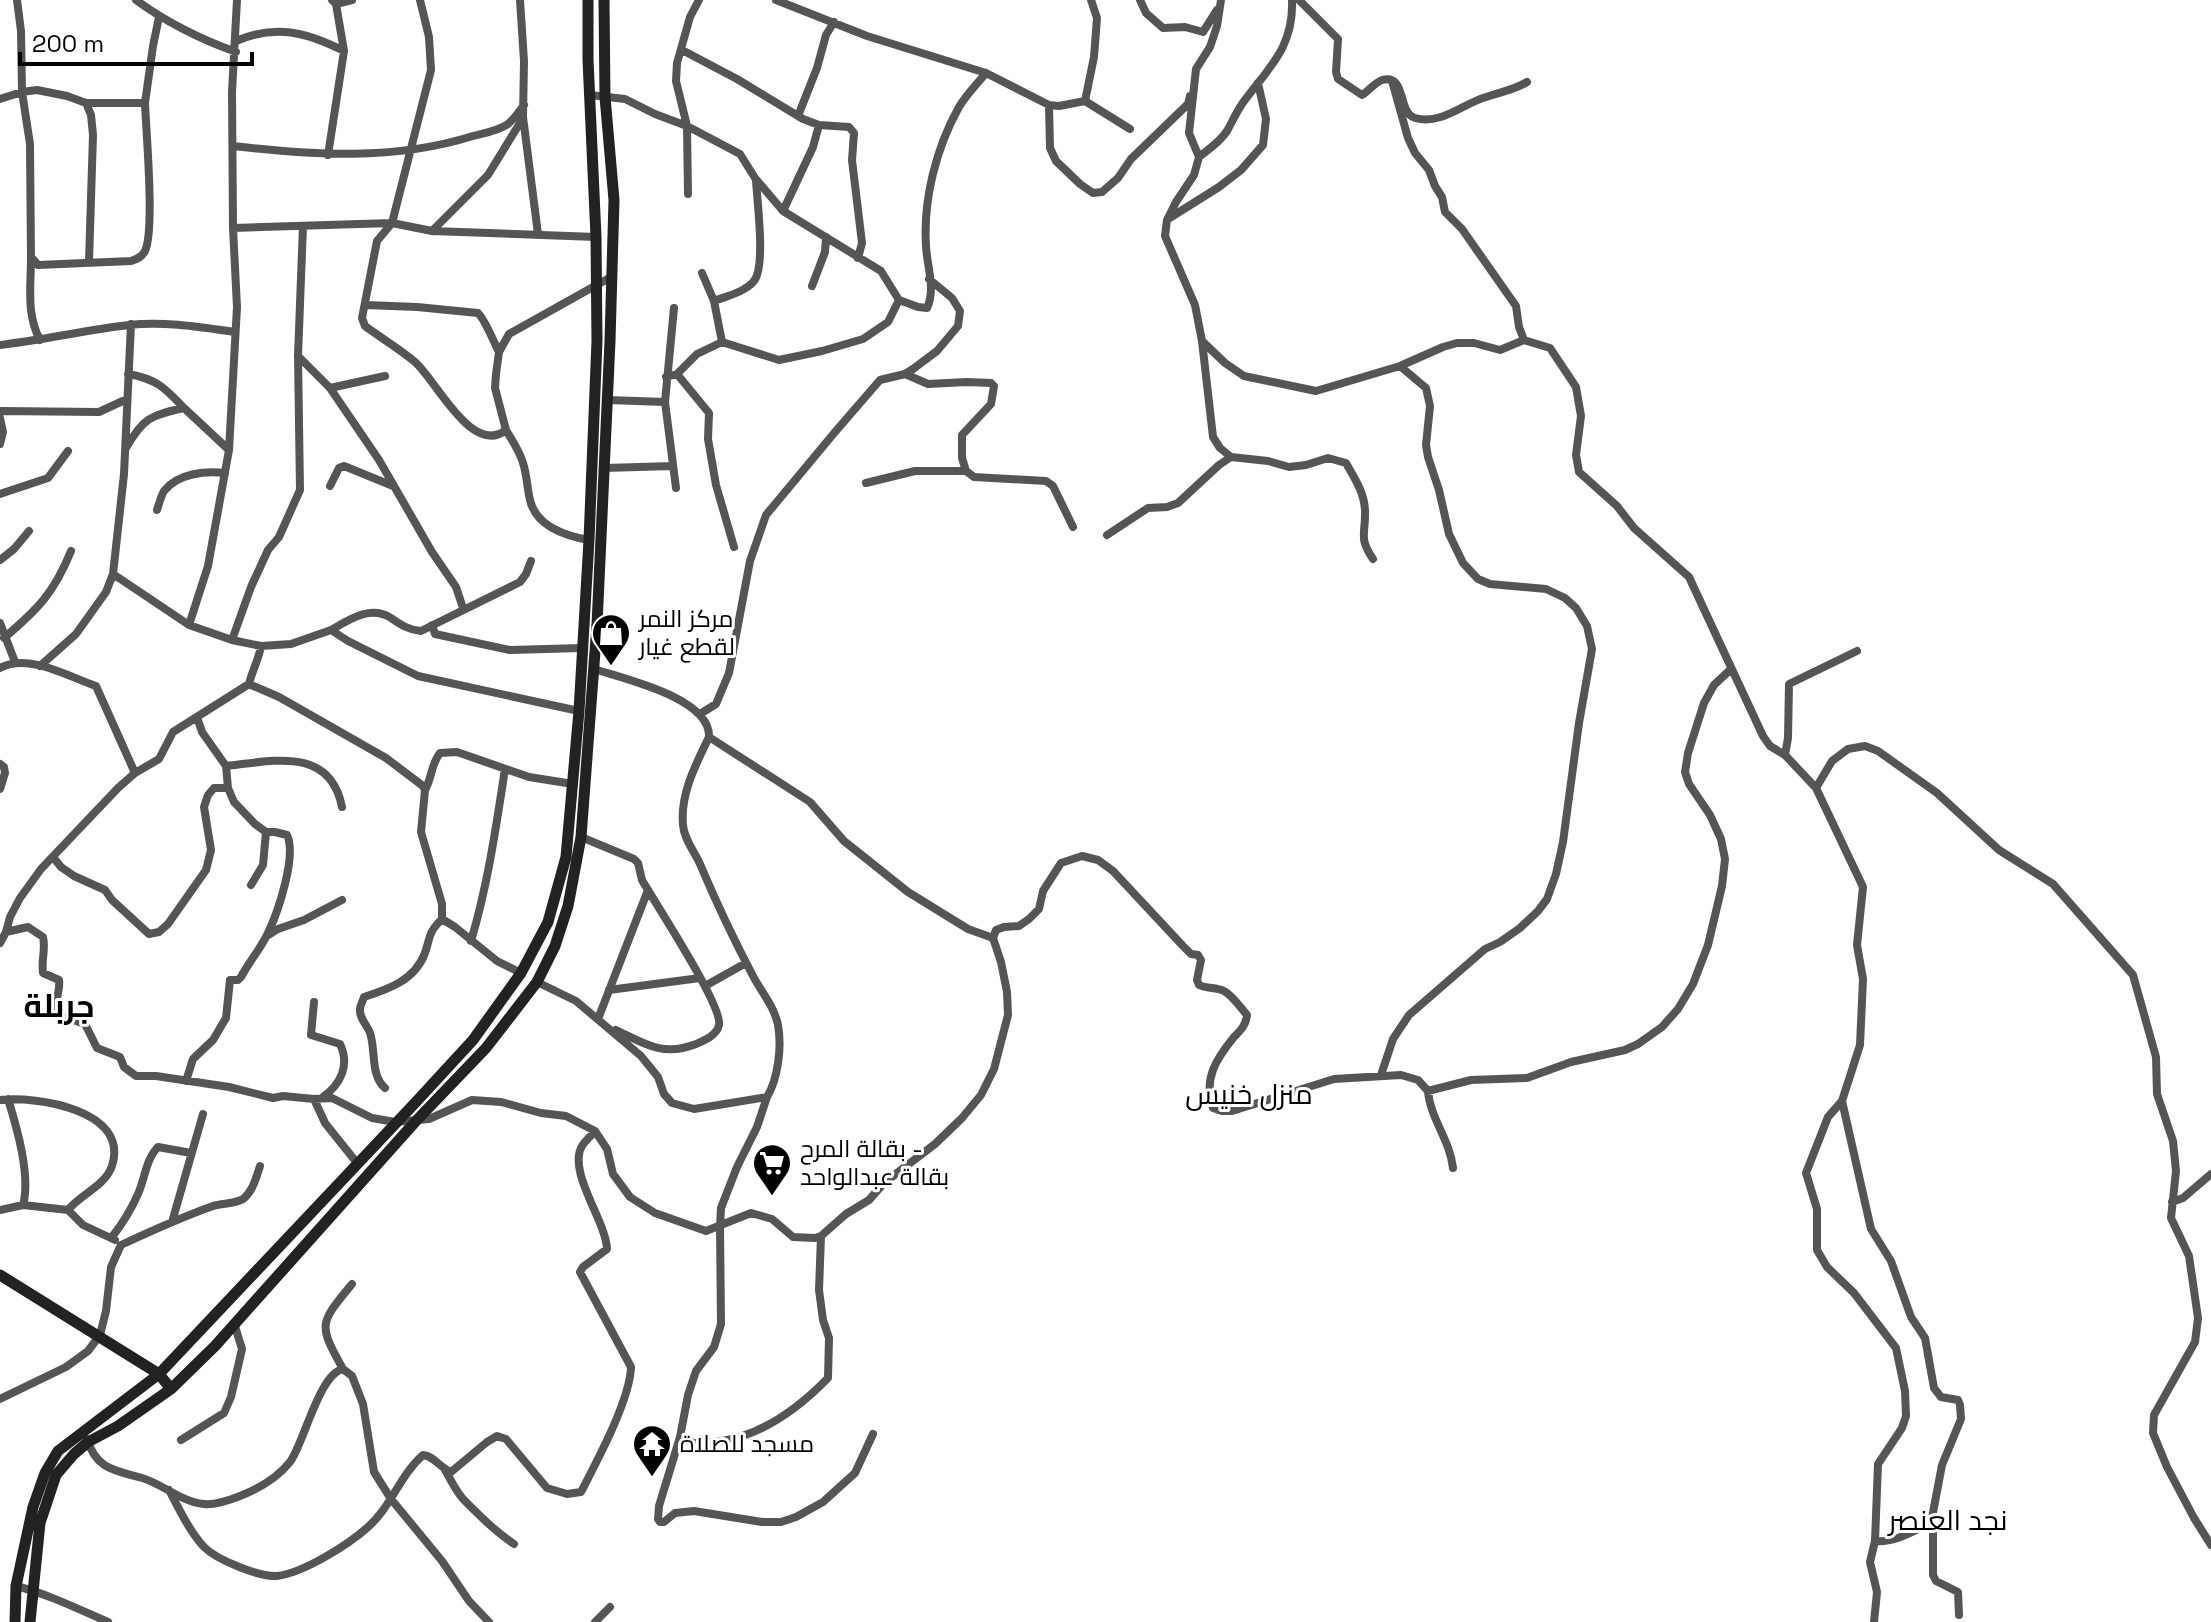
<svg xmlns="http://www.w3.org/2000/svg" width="2211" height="1622" viewBox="0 0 2211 1622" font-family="'Space Grotesk',Cairo,sans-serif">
<rect width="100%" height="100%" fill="#fff"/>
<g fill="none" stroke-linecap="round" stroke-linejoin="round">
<path stroke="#555" stroke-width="8" d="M136,0C166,22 200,39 236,52
M420,0L429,37L431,70L392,223L377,241L362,318L365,326C381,338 400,349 415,362C436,380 472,457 506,430L495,388L496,374L499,352L509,334L611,277
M520,0L524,61L523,117L538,234
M776,0L867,36L986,73L1049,105L1059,106L1085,101
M1091,0L1097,18L1094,57L1085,101L1130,129
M1140,0L1146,13L1163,28L1185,27L1203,32L1217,10
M1221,0L1217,26L1210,47L1196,69L1189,133L1199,157L1194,175L1176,202L1167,220L1165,236L1195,305L1202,341L1213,437L1220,448L1231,457
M1299,0L1338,39L1336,72L1338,79L1362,95C1368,91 1376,82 1382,80C1407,73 1397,113 1415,118C1442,125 1462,104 1486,97C1500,92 1514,90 1527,82
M336,4L352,0
M236,41C276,24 306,32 344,51
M682,50L737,79L803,119L819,125L813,147L783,211
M1392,81L1408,138L1415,153L1429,170L1435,186L1442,197L1445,212L1462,229L1516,306L1519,327L1524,340
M590,95L625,99L655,114L687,126L740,154L755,178L783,211L881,271L899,300L888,322L863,339L822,351L779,360L722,342L697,354L677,374L666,377
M0,99L22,92L37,90L67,96L86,103H145C146,131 155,230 145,251C142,257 137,259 131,261L38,265L31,257L30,144L22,92L21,31L17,0
M86,103L91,115L93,135L89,262
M145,103L153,46L159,17
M1049,105L1050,148L1056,161L1080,184L1093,193L1102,192L1118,178L1131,159L1188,104L1190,96
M798,116L817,68L826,35L834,22
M819,125L849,127L854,133L852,160L862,243L858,258
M233,146C314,155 393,161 473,136C484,133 498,131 508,124C514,119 519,112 524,105
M328,155L344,51L336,4L332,0
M1199,157C1209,149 1220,142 1227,131C1232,122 1236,113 1242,104C1268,68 1294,48 1292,0
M688,194L687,126L676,81L677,63L690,17L699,0
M1168,219L1219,187L1241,170L1263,145L1266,119L1258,83
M233,228L392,223L432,231L596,237
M432,231L488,175L523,118
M31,257C31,286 26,314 40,340
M702,273L714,301L722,342
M812,286L825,252L826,237
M899,300L918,307L927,308C936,289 927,267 926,246C923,200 936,148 959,107C966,95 977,84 986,73
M714,301C727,296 745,292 754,281C766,266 757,201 756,180
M365,305L417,307L478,313C486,321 493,341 499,352
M674,308L665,402L676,488
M1202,341L1225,363L1244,376L1316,391L1400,366L1443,347L1457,343H1474L1500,350L1524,340L1550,348L1576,387L1581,416L1576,455L1579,472L1617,506L1634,528L1689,577L1763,736L1770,746L1785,755L1816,788L1863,887L1857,945L1863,979L1860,1045L1842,1101L1828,1117L1806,1173L1817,1209V1250L1827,1267L1854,1293L1896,1348L1905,1391L1906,1416L1902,1428L1878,1464L1875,1541L1870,1562L1877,1592L1874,1622
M0,345C43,340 86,330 129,325C164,321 200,327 235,332
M298,356L330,388L379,460L432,552L456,587L463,608
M128,374C157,379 165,388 184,408
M677,374L709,413L708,439L716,485L734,547
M905,374L928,384L967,382L991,383L994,386L991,404L962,435V458L966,471L974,477L1046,481L1053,486L1073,527
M330,388L385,376
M608,400L665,402
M0,411L99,412L127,399
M0,418L3,432L0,444
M506,430C512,440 520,452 523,463C527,475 527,488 530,500C536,526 566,536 589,540
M126,448C143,418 151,415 184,408L229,450
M604,468L673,466
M866,483L915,471H966
M330,486L339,468L344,466L393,486
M0,494L48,478L68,451
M157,510C159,504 161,496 164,491C178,473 205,471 225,473
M1107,535L1148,508L1167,507L1178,503L1219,465L1231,457L1268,461L1289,467L1306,465L1328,458L1346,463C1355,479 1364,492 1365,510C1366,534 1358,537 1373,559
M0,560L14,549L29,531
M113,574L189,625L232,640L261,646L291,644L331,630L348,641L418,676L579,711
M0,623L15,662
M189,625L208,566L229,450L237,307L233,228L232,92L237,0
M432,625L435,634L510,650L582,648
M331,630C350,619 371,605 391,618C401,625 409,630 421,631L520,582L526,574L531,561
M4,638C38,609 54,593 71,551
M232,640L251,587L268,550L279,537L300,490L298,356L303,226
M40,666L76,634L106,592L113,574L124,474L131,324
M0,668C29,653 67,676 96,686L135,773
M594,669C624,679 711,698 709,737L810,802L844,841L908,892L968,929L993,938
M249,684C252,671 259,659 261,646
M700,714L716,704L729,673L750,561L766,515L835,432L880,380L905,374L913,369L937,351L958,326L960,311L952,298L929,279
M709,737C696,764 680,794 683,825C684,839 694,851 700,864C716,902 734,940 753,976C762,993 774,1006 778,1025C782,1047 778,1079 767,1097
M1785,755L1788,738L1789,684L1857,651
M0,764L4,767L5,773L0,789
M226,766C273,761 330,746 342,807
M1816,788L1832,761L1848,749L1865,746L1878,751L1937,793L1999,850L2053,884L2133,975L2156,1057L2157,1094L2173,1141L2176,1171L2171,1218L2189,1256L2198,1318L2195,1342L2154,1415L2153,1433L2167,1467L2194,1518L2211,1545
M425,790C432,778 431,764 440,753L457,752L529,777L573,784
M581,837L634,859L638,863L642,880C655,903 723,1006 719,1025C717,1035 705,1040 696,1044C663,1057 645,1044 616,1030
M53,857L61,867L74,876L105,890L112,900L149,934L159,932L168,924L206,870L211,850L204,807L208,795L214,788H228
M251,885L263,865L266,832
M6,932L28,927L43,937C46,949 41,960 43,973L59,980C61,992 53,1003 55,1014L85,1024L97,1048L120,1057L124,1067L136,1076H156L229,1087L273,1098L283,1096L314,1099L332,1098L372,1118L395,1122L429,1119L472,1100L501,1102L541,1113L566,1116L595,1131L607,1149L613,1174L630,1197L655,1213L706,1231L751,1213L772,1219L793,1237L815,1238L821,1236L846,1214L869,1200L884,1183L935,1144L962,1118L981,1095L994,1069L1008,1015L1007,992L1001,962L993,938
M267,936L278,929L304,920L342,900
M993,938L996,930L1004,927L1019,926L1029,919L1039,909L1043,891L1061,863L1082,856L1098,860L1113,871L1183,946L1191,954L1198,955L1201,960L1197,980L1199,985C1207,989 1216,987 1224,991C1233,996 1240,1007 1247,1015C1246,1025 1241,1030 1234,1037C1216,1059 1203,1079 1213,1108L1222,1111H1232L1334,1079L1401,1075L1418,1080L1428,1091
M471,941C488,884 496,827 505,769
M0,943L6,932L10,917L20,898L41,869L118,788L135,773L159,759L173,732L249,684L279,697L386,758L423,786L425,790L421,832L442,904V919L455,927L497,961L521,973
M537,982L576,1001L641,1056L658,1077L664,1094L672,1103L694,1109L767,1097L757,1127L737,1167L721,1208L720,1227L721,1324L714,1347L696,1371L688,1395L680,1437L659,1506L658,1519L660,1522H664L675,1513L694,1511L762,1522H781L796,1517L823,1502L855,1473L873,1434
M705,986L746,963
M609,990L700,978
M314,1002L311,1035L340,1044C350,1065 341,1084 323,1097
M598,1019L648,890
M1381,1075L1393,1039L1409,1015L1485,949L1500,942L1520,928L1538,911L1547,899L1556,874L1563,842L1579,723L1592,649L1587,626L1576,608L1565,598L1546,589L1490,584L1478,579L1463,563L1449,534L1439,490L1428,457L1426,445L1430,406L1426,388L1400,366
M186,1081L193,1059L213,1040L226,1018L230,980H238L241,977C249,962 261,948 268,933C278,912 297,856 287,835L275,832H266L255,824L234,802L228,788L226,766L202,732L197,717
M385,1088C370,1075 376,1050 370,1033C367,1025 359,1018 360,1009C360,1005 363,1001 364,997C389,989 415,980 425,953C431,935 428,933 442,919
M8,1099C17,1128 31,1176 23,1205
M314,1099L325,1123L357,1163
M0,1100C37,1096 130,1110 112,1166C105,1186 81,1194 68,1210L23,1205L0,1210
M1842,1101L1871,1229L1891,1261L1911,1317L1925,1338L1934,1388L1941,1397L1958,1400L1960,1405L1961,1419L1942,1465L1931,1523L1933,1529V1575L1936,1581L1958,1592L1959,1615
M1453,1168C1450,1140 1430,1118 1428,1091L1471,1080L1527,1078L1571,1062L1625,1050L1638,1044L1662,1027L1678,1009L1693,984L1708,945L1722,886L1725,859L1721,839L1710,815L1689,784L1685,772L1688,753L1704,703L1714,685L1731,669
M2172,1202L2183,1198L2211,1174
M68,1210L83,1225L115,1240
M172,1222L203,1114
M112,1237C123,1223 131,1210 138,1194C145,1178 146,1159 158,1147L191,1153
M343,1369C318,1324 319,1324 352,1284
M0,1399L66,1367L88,1351L100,1335L106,1311L111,1267L121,1245C151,1231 182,1217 213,1206C222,1203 235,1204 243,1199C253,1191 256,1178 260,1166
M680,1437C694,1446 705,1444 722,1441C764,1434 798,1409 828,1378L829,1338L823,1320L819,1290L821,1236
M87,1439C96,1469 114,1470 142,1478C163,1484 181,1502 204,1504C214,1505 230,1500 240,1496C258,1489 277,1478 290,1462C304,1443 319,1374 343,1369L352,1376L363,1404L374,1472L391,1499L442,1561L469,1601L489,1622
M181,1440L224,1413L231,1397L242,1349L234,1323
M445,1470C451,1480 457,1494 466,1502C481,1517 496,1532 514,1544
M169,1490C179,1509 190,1532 204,1547C217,1560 259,1577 277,1576C303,1573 348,1545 368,1527C391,1507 400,1475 423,1455C434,1456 440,1468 451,1472L487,1442L497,1436L506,1439L547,1488L567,1494L581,1492C597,1461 630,1400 631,1367L580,1272L583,1267L607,1249C606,1221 567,1171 582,1146C585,1141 591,1136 595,1131
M1875,1541C1895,1543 1913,1531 1931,1523
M16,1586C48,1594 78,1609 108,1622
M595,1622L610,1607"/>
<path stroke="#222" stroke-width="11" d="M0,1275L159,1374L171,1389
M15,1622L16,1586L33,1507L45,1473L58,1451L159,1374L415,1103L473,1040L521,973L548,922L566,857L579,711L589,540L597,341L596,237L588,60V0
M30,1622L40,1523L56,1475L74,1454L88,1442L118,1426L171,1389L215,1346L415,1122L486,1048L537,982L555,946L568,906L581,837L597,625L610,341L614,200L605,97L604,0"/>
</g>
<defs>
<g id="shop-pin" transform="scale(2)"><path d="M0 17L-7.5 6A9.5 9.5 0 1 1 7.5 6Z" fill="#000" stroke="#fff"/><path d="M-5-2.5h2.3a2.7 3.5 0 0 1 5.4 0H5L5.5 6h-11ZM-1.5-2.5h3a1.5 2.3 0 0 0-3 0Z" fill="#fff"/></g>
<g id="supermarket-pin" transform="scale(2)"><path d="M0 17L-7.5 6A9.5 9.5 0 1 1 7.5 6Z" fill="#000" stroke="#fff"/><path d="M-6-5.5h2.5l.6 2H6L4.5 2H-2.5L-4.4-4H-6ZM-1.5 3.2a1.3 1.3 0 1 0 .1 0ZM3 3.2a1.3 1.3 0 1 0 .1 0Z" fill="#fff"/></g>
<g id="temple-pin" transform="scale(2)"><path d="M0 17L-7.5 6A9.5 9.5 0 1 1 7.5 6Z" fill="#000" stroke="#fff"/><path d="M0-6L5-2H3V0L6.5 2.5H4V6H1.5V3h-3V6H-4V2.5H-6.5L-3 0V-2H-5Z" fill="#fff"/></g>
</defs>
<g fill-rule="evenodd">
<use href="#shop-pin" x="611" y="633"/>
<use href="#supermarket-pin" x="772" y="1163"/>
<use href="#temple-pin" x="652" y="1444"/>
</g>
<g text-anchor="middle" stroke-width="6" stroke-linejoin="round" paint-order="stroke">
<g font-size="24" fill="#000" stroke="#fff" text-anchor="start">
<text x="639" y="627">مركز النمر<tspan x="639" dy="28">لقطع غيار</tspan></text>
<text x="800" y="1157">بقالة المرح -<tspan x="800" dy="28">بقالة عبدالواحد</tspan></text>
<text x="680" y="1452">مسجد للصلاة</text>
</g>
<g font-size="28" fill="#000" stroke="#fff">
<text x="1249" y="1104">منزل خنيس</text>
<text x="1948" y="1530">نجد العنصر</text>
</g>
<g font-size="32" font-weight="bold" fill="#000" stroke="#fff">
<text x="59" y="1017">جربلة</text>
</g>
</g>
<path d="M20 52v12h232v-12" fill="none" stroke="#000000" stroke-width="4"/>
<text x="32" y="52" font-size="24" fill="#000000" stroke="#ffffff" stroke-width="6" paint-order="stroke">200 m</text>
</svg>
